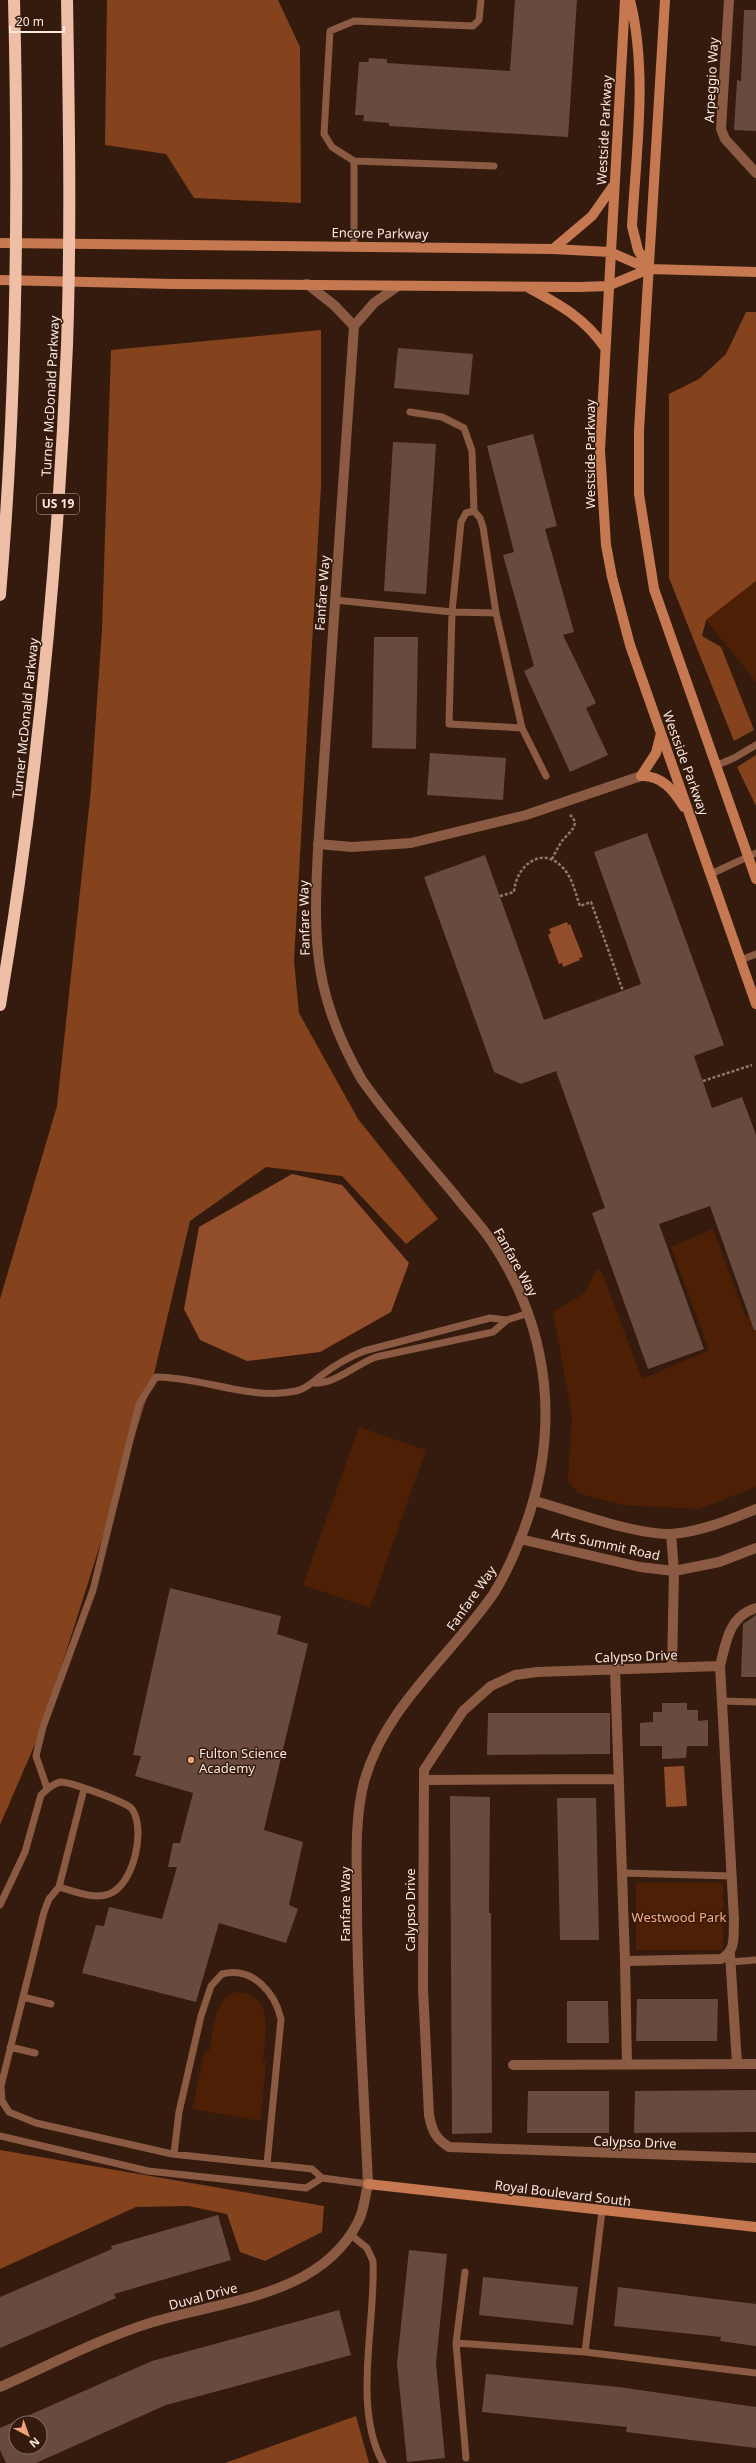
<svg xmlns="http://www.w3.org/2000/svg" width="756" height="2463" viewBox="0 0 756 2463" font-family="'Noto Sans',sans-serif">
<rect width="100%" height="100%" fill="#341b0e"/>
<path fill="#4d2005" d="M756,581V682L706,620Z
M713,1229L746,1318L756,1315V1487L699,1509L622,1505L578,1493L568,1481L572,1416L553,1312L585,1293L597,1269L602,1272L642,1379L709,1350L671,1247Z
M359,1427L426,1450L370,1608L303,1585Z
M636,1883H723V1950H636Z
M236,1992C276,1996 265,2031 263,2061L266,2062L261,2121L192,2109L205,2051H209C213,2032 214,1998 236,1992Z"/>
<path fill="#84421d" d="M107,0H278L300,47L301,203L194,198L166,154L105,145Z
M746,312H756V581L706,620L702,636L721,647L754,730L734,741L669,578V394L699,379L726,354Z
M321,330V486L294,961L299,1013L358,1119L438,1219L406,1244L342,1176L266,1167L190,1221L153,1378L42,1728L0,1825V1299L57,1106L91,789L102,629L111,350Z
M756,755V806L737,767Z
M0,2150L324,2206L322,2232L265,2261L240,2252L227,2214L188,2206L136,2207L0,2269Z
M356,2416L369,2463H225Z"/>
<path fill="#924e2a" d="M567,922L568,925L570,924L583,957L579,958L580,960L563,967L562,963L559,964L548,935L551,933L549,929Z
M292,1174L342,1185L409,1263L391,1312L320,1352L247,1361L200,1340L184,1309L199,1227Z
M684,1766L687,1806L666,1807L664,1767Z"/>
<path fill="#684b3d" fill-rule="evenodd" d="M515,0H577L568,137L389,126V123L363,121L364,115H355L359,62H368L369,58L387,59V63L510,71Z
M744,10H756V131L734,130L737,80L741,81Z
M398,348L473,354L469,395L394,388Z
M533,434L557,526L545,529L574,632L563,635L596,703L586,708L608,755L570,772L524,671L534,666L503,555L514,552L487,446Z
M393,442L436,444L426,594L384,591Z
M374,637H418L416,749L372,748Z
M430,753L506,758L503,800L427,795Z
M647,833L724,1045L694,1056L712,1108L742,1097L756,1135V1330H754L710,1206L659,1224L704,1349L648,1369L592,1213L605,1208L556,1071L521,1084L494,1072L424,877L485,855L544,1020L641,984L594,852Z
M170,1588L281,1616L277,1634L308,1644L264,1830L303,1842L289,1905L298,1909L286,1943L219,1923L196,2002L82,1973L96,1925L104,1926L109,1907L162,1919L177,1867H168L173,1843H180L193,1793L135,1776L141,1756L133,1755Z
M756,1615V1677H741L743,1624Z
M662,1703H687V1710H698V1721L708,1720V1746H687L686,1758L662,1759V1746H640V1723L653,1722V1712H662Z
M488,1713H610V1754L487,1755Z
M450,1796L490,1797L489,1913H491L492,2133L452,2134Z
M557,1798H596L599,1940H560Z
M637,1999H718L717,2041H636Z
M567,2001H608L609,2043H567Z
M756,2090V2132L634,2133L635,2091Z
M528,2091H609V2133H527Z
M218,2215L231,2260L114,2294L116,2298L0,2348V2297L112,2249L111,2246Z
M409,2250L447,2254L436,2363L445,2458L407,2462L397,2363Z
M483,2277L578,2287L573,2325L479,2315Z
M618,2287L756,2304V2346L720,2341L721,2337L614,2326Z
M339,2310L351,2355L166,2405L36,2463H6L0,2450V2428L152,2361ZM16,2423H40V2447H16Z
M486,2374L619,2387L756,2407V2448L626,2432L627,2427L482,2412Z"/>
<g fill="none" stroke-linecap="round" stroke-linejoin="round">
<path stroke="#8e786e" stroke-width="2.5" stroke-dasharray="3 2" stroke-linecap="butt" d="M552,859C555,853 558,847 562,841C568,833 582,825 570,815
M500,896L514,892C516,865 543,844 564,869C573,879 575,893 580,906L591,902L623,991
M703,1081L752,1065"/>
<path stroke="#8b5a42" stroke-width="7" d="M481,0L479,20L473,26L354,21L330,31L324,134L332,147L354,161L494,166
M354,246V161
M410,412L442,417L464,428L472,451L474,511L480,518L483,527L496,613L522,728
M474,511L466,513L461,522L452,612L449,724L522,728L546,776
M335,600L452,612L496,613
M715,766L734,758L756,745
M711,874L756,853
M741,960L756,954
M313,1383C335,1385 356,1364 376,1357L493,1332L507,1320
M722,1701L756,1702
M47,1788L36,1756L43,1727L93,1590L139,1404L156,1377C203,1377 250,1401 296,1391C307,1389 313,1381 322,1375C335,1365 349,1357 364,1351L490,1318L507,1320L529,1313
M84,1789L59,1887L49,1899L44,1912L1,2086L2,2101L9,2112L36,2123L172,2154L312,2169L322,2178L368,2184
M622,1873L732,1876
M0,1905L25,1852L41,1795C46,1790 54,1783 61,1782C70,1782 127,1802 132,1809C146,1829 134,1885 109,1894C94,1900 73,1891 59,1887
M730,1962L756,1960
M23,1997L51,2004
M10,2047L35,2053
M0,2136L148,2171L306,2188L322,2178
M174,2154L179,2112L201,2016L211,1986L222,1974C253,1966 275,1993 281,2019L267,2164
M602,2211L585,2352L756,2373
M351,2235L367,2248L373,2261C376,2323 352,2407 383,2463
M456,2343L465,2272
M466,2458L456,2343L585,2352"/>
<path stroke="#8b5a42" stroke-width="10" d="M729,0L721,129L725,139L756,173
M307,284L334,305L354,326
M318,844L352,847L411,843L526,815L641,776
M535,1501C571,1511 635,1535 671,1534C700,1532 729,1520 756,1509
M671,1534L674,1571L672,1668
M520,1539L640,1567L674,1571L719,1562L756,1548
M720,1666L537,1672L515,1675L491,1686L463,1711L424,1770L423,1988L429,2115C432,2131 436,2139 449,2147L756,2158
M615,1669L625,1961L721,1959C737,1950 733,1936 734,1919L720,1666C726,1642 729,1616 756,1608
M424,1780L619,1779
M730,1954L737,2064
M625,1961L627,2065
M513,2065L756,2064
M0,2387C50,2365 101,2338 153,2322C224,2300 320,2297 358,2222C364,2211 365,2196 368,2184C364,2090 357,1997 357,1904C357,1863 354,1822 364,1782C385,1706 451,1656 494,1593C506,1574 515,1553 523,1532C561,1432 551,1331 492,1242C481,1225 466,1210 454,1194C423,1157 390,1120 362,1080C314,997 313,943 318,850L354,326L374,303L398,286"/>
<path stroke="#c67951" stroke-width="10" d="M625,0L600,450L606,545L612,577L630,645L756,1004
M630,0C648,73 636,152 632,226L638,250L649,269
M665,0L639,430V494L654,589L756,879
M0,243L553,249L610,252L649,269L756,272
M553,249L592,216L613,186
M0,280L174,284L580,287L608,286L649,269
M529,288C559,304 586,319 605,348
M641,776C662,775 674,791 684,807
M641,776L656,753L661,733
M368,2184L756,2227"/>
<path stroke="#eebea6" stroke-width="12" d="M0,595C17,397 19,199 14,0
M0,1005C37,786 58,566 67,345C71,230 69,115 67,0"/>
</g>
<circle fill="#f0a27a" stroke="#341b0e" stroke-width="1.5" cx="191" cy="1760" r="4"/>
<g text-anchor="middle" stroke-width="3" stroke-linejoin="round" paint-order="stroke">
<rect fill="#341b0e" stroke="#bfaaa1" stroke-width="1" x="37" y="494" width="42" height="20" rx="3"/>
<g font-size="12" font-weight="bold" fill="#fae8e0">
<text x="58" y="508">US 19</text>
</g>
<g font-size="13" fill="#fae8e0" stroke="#341b0e">
<text transform="translate(711 80) rotate(-87)" y="5">Arpeggio Way</text>
<text transform="translate(604 130) rotate(-87)" y="5">Westside Parkway</text>
<text transform="translate(380 233) rotate(1)" y="5">Encore Parkway</text>
<text transform="translate(50 396) rotate(-87)" y="5">Turner McDonald Parkway</text>
<text transform="translate(590 454) rotate(-90)" y="5">Westside Parkway</text>
<text transform="translate(322 593) rotate(-86)" y="5">Fanfare Way</text>
<text transform="translate(25 718) rotate(-84)" y="5">Turner McDonald Parkway</text>
<text transform="translate(686 763) rotate(70)" y="5">Westside Parkway</text>
<text transform="translate(304 918) rotate(-91)" y="5">Fanfare Way</text>
<text transform="translate(516 1262) rotate(61)" y="5">Fanfare Way</text>
<text transform="translate(606 1544) rotate(12)" y="5">Arts Summit Road</text>
<text transform="translate(471 1598) rotate(-55)" y="5">Fanfare Way</text>
<text transform="translate(636 1656) rotate(-2)" y="5">Calypso Drive</text>
<text transform="translate(345 1904) rotate(-90)" y="5">Fanfare Way</text>
<text transform="translate(410 1910) rotate(-90)" y="5">Calypso Drive</text>
<text transform="translate(635 2142) rotate(2)" y="5">Calypso Drive</text>
<text transform="translate(563 2193) rotate(7)" y="5">Royal Boulevard South</text>
<text transform="translate(203 2296) rotate(-15)" y="5">Duval Drive</text>
</g>
<g font-size="13" fill="#fae8e0" stroke="#341b0e" text-anchor="start">
<text x="199" y="1758">Fulton Science<tspan x="199" dy="15">Academy</tspan></text>
</g>
<g font-size="13" fill="#fcad86" stroke="#341b0e">
<text x="679" y="1922">Westwood Park</text>
</g>
</g>
<g transform="translate(28 2435) rotate(139)"><circle r="19" fill="#341b0e" stroke="#836d62"/>
<path d="M0-3L7 15L0 10L-7 15Z" fill="#f0a27a"/>
<text y="-6" font-size="11" font-weight="bold" text-anchor="middle" fill="#fae8e0">N</text>
</g>
<path d="M10 26v6h54v-6" fill="none" stroke="#fae8e0" stroke-width="2"/>
<text x="16" y="26" font-size="12" fill="#fae8e0" stroke="#341b0e" stroke-width="3" paint-order="stroke">20 m</text>
</svg>
